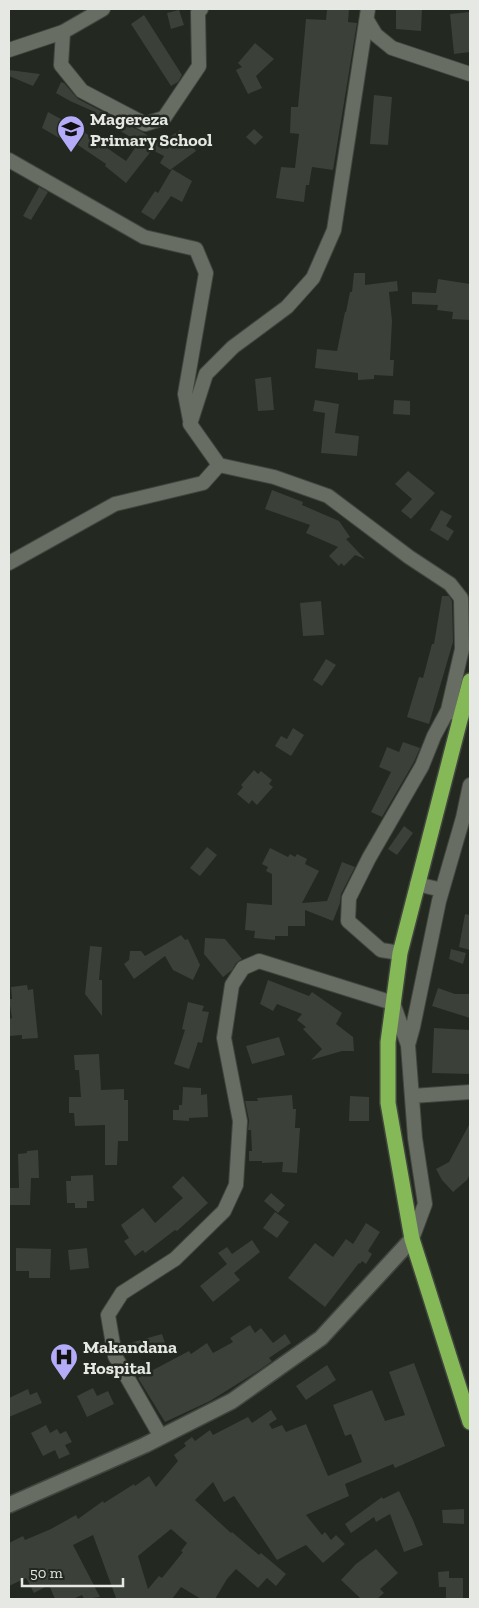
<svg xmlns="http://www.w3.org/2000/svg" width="479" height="1608" viewBox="0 0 479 1608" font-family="'Zilla Slab',serif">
<rect width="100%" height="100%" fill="#232820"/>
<path fill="#3b4038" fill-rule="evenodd" d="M327,9H349L348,22L357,23L333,170L312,167L309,185H306L304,202L276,198L281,167L295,168L299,134L290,133L291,107H298L306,19L326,20Z
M396,9H422L421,31L396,29Z
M179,10L184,25L171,29L167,13Z
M470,12V52L454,54L450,14Z
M144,15L182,75L178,82L171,86L131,24Z
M255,43L274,59L256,76L262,88L248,94L236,70L242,67L238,63Z
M9,70L40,74L33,86L9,76Z
M61,82L64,83L78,99L144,133L168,149L172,141L168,138L180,130L196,151L170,170L160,163L164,156L152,150L126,183L105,166L106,164L63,135L61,139L42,128L48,112L81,130L126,161L139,142L93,115L95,112L70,101L56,93Z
M374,95L392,97L388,145L370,144Z
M254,129L263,137L255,145L246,137Z
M172,169L192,181L182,202L171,196L154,220L141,212L155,191L158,193Z
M39,187L48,192L31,220L23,216Z
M354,273H365V285L397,281L398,291L389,292L392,321L390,360H394L393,376L374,375V379L358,380V373L315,368L317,349L337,351L345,312H346L350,292H352Z
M438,279L470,284V320L452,319L453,312L437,310L438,305L412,304V292L436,293Z
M271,377L274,410L258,411L255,379Z
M315,400L339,404L335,433L359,436L357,456L321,453L325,413L313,411Z
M394,400L410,401V415L393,414Z
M408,471L435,493L411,519L401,511L412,499L395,484Z
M272,490L303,502L302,505L339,521L350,537L346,539L365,559L355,555L344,566L341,563L339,566L329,556L338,547L306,533L310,525L265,509Z
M441,510L452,516L446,526L454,531L448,541L430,530Z
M442,596H449L452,601L453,642L429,724L407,717L419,677L423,678L432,644H434Z
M321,601L324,635L303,636L300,603Z
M326,659L336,665L322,686L313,680Z
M293,728L304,735L291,756L275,746L281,736L287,739Z
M403,742L420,748L414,762L382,817L371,812L391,772L379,767L387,747L399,752Z
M254,770L258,774L261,771L272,780L269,784L273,787L257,805L252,800L249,804L237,794L243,787L241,785Z
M404,826L413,833L397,855L388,849Z
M207,847L217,855L200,876L190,868Z
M270,848L288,857L290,854L295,857L297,854L307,859L305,864L319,871L302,903L327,901L342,862L355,867L341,894L340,903L333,921L305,910V926H288V936H275V940L254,938L255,931L245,930L247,903L272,905V874L266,871L268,867L262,864Z
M465,914L470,915V950L459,947Z
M181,935L185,940L188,939L200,965L193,980L173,970L165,956L134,979L124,964L129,960L130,951H141L145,956Z
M205,938L225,939L242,959L236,963L232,970L223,977L204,954Z
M90,946L102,947L99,980H102V1016L85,994Z
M451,949L466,953L463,964L449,959Z
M268,980L309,996L312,992L342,1013L336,1024L353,1037L354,1051H342L311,1060L322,1049L303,1029L306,1027L297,1020L302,1014L277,1004L273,1011L260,1004Z
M27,985L28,990L33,989L38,1038L22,1039V1035L9,1036V1019L12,1018L9,999H12L11,987Z
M438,988L455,994H470V1018L432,1006Z
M188,1002L204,1006L202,1011L209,1012L202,1043L198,1042L189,1069L174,1064L185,1030L182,1029Z
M434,1028L470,1030V1074L432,1073Z
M279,1037L285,1055L252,1064L246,1046Z
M99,1054L101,1090L124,1089V1100H128V1141H118L117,1165H105V1125L75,1126L74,1113H69V1097H81L79,1070H75L74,1055Z
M183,1087L201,1088V1095L207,1094L208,1117L189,1118V1121L173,1120V1110H179V1105H182Z
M292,1095L293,1109H296L295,1128H300L297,1173L282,1172L283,1162L262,1163V1161H249V1151H252L251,1130H248L249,1120L245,1101H258L257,1098Z
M350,1096L369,1097V1121H349Z
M470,1123V1174L467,1180L453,1192L442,1180L436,1169L449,1162Z
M38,1150L39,1178H31L30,1205H9V1188H19L18,1154L27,1153V1151Z
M93,1175L94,1201H87V1208H75V1203H67L66,1181H71V1176Z
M183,1176L208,1203L177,1231L175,1230L145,1253L143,1250L135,1256L124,1241L129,1238L121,1225L143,1208L155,1223L183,1198L172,1187Z
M271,1193L285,1205L278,1213L264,1201Z
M275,1212L289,1222L277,1238L263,1228Z
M366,1223L380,1232L368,1251L372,1254L366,1264L362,1261L360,1264L359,1263L325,1307L288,1278L315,1243L333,1257L346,1239L353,1244Z
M252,1240L260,1252L234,1273L240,1280L213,1302L200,1286L227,1264L218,1253L227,1247L232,1254Z
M16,1248L51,1249L50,1278H29V1271H16Z
M87,1248L89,1268L70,1270L68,1250Z
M250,1325L255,1333L261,1328L273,1343L285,1334L291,1343L269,1358L272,1361L261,1369L210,1401L165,1422L138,1378L189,1351L191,1354L207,1343L213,1353L233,1342L230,1338Z
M162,1334L165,1343L134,1353L130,1343Z
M414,1363L445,1446L395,1468L393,1464L345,1484L349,1496L306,1515L322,1535L325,1532L331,1540L336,1535L345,1544L323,1563L306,1545L277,1560L234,1496L224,1502L213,1482L195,1500L231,1533L232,1532L259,1555L261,1553L286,1574L276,1586L267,1578L258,1588L236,1569L227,1579L215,1599H201L181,1587L172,1599L116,1598L93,1535L73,1545L100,1597L84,1599L82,1595L73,1599H55L49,1585L34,1593L26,1578L9,1586V1543L23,1536L25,1540L51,1529L76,1515L78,1519L103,1501L104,1503L134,1484L135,1486L149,1476L156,1487L178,1461L174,1455L186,1446L184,1443L192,1437L195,1441L210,1430L213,1435L248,1417L252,1423L271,1410L277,1419L269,1424L272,1429L282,1425L286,1432L306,1424L328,1476L362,1462L351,1434L345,1436L333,1405L372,1390L385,1421L405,1415L389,1372ZM171,1529L187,1543L181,1551L183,1552L162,1578L159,1576L148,1589L138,1556Z
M327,1365L336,1380L306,1400L296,1386Z
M93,1388L97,1396L108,1391L114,1404L87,1417L77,1396Z
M28,1389L30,1395L37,1392L42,1403L9,1417V1398Z
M46,1425L50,1433L57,1429L60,1434L66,1431L72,1442L65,1445L70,1454L59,1459L55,1450L43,1456L31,1433Z
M399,1491L413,1520L423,1545L404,1552L390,1514L376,1522L374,1517L351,1533L345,1524L382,1497L383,1499Z
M464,1509V1524L443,1523L442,1510Z
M376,1549L398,1573L380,1589L384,1593L377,1599H361L341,1580L356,1564Z
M449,1571V1578H463V1599H446V1587H439L438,1572Z"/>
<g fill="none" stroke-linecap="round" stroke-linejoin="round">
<g stroke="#41453e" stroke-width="16">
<path id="street" d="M368,9L334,230L313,278L287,307L233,347L206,374L190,424L219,465L274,477L328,496L409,557L450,584L461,598L462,649L448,710L462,716
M367,20L376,35L392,48L470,74
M63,32L61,65L82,91L145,124L164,118L199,66L198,12L201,9
M9,50L63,32L103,9
M9,160L144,237L196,249L206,273L185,394L190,420
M9,563L115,504L203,483L219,465
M417,884L442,890
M400,953L381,950L348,921L349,898L369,858L422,766L434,736L448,710
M408,1045L413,1027L439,901L463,818L470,785
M412,1096L470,1092
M161,1437L115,1356L108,1315L122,1293L175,1259L224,1211L236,1185L240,1121L224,1038L232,985L243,968L259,961L393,1003L408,1045L415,1138L425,1204L412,1239"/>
</g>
<g stroke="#41453e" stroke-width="18">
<path id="secondary" d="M9,1505L145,1445L232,1401L321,1338L412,1239"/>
</g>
<g stroke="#41453e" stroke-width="18">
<path id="highway" d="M470,681L400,953L388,1042V1103L412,1239L470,1422"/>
</g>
<use href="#street" stroke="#686d64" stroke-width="14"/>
<use href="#secondary" stroke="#686d64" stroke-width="15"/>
<use href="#highway" stroke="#85b958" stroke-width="15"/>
</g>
<defs>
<g id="school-pin" transform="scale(1.4375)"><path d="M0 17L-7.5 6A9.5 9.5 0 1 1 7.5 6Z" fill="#b4acf9" stroke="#232820"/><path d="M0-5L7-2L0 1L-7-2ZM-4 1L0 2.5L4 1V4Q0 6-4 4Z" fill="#111"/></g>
<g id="hospital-pin" transform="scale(1.4375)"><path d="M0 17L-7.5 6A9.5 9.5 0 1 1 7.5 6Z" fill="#b4acf9" stroke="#232820"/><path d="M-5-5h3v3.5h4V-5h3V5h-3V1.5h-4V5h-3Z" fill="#111"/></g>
</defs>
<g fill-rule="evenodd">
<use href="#school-pin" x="71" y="129"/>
<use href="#hospital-pin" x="64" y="1357"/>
</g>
<g text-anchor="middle" stroke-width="5" stroke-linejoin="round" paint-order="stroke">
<g font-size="18" font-weight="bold" fill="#e5e8e3" stroke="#232820" text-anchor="start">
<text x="90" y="125">Magereza<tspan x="90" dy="21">Primary School</tspan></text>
<text x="83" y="1353">Makandana<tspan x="83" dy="21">Hospital</tspan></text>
</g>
</g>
<rect width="479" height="1608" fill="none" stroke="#e5e8e3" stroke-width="20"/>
<path d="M22 1578v8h101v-8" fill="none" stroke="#e5e8e3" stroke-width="2.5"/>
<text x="30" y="1578" font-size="15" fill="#e5e8e3" stroke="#232820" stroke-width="4" paint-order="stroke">50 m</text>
</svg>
